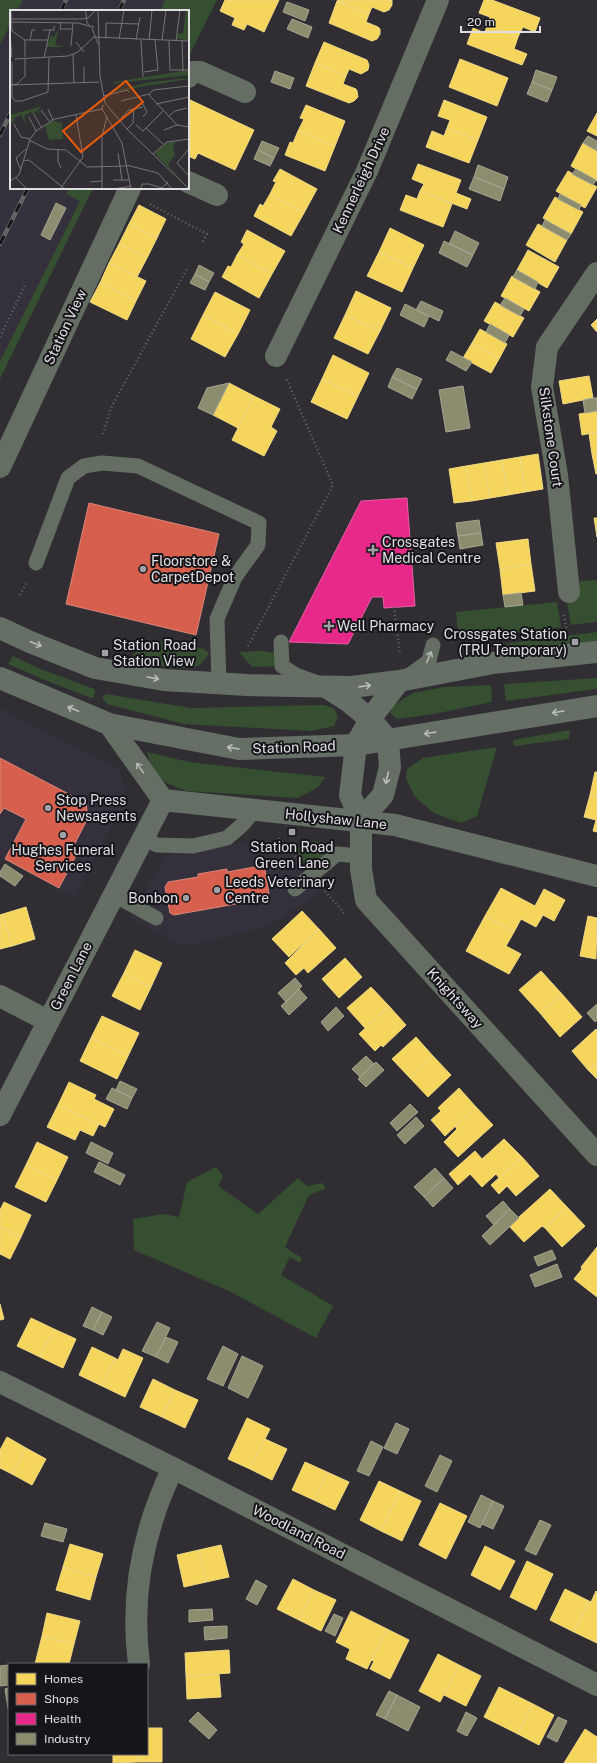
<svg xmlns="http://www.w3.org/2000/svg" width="597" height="1763" viewBox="0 0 597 1763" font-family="'Public Sans',sans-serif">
<rect width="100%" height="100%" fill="#302e32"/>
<path fill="#34313c" d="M23,0H165L160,11H17Z
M11,23V188H69L66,194L80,201L0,361V45Z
M0,708L119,770L124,787L120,810L74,898L0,855Z
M255,842L295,856L323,889L267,927L185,946L129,917L167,855L193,846Z"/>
<path fill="#354f30" d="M0,0H23L17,11H11V23L0,45Z
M165,0H217L188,58V11H160Z
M69,188H93L0,379V361L80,201L66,194Z
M597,580V622L571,625L566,597L581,581Z
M557,602L561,627L459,640L456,612Z
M597,632V645L501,650L503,646L510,643Z
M152,640L204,649L209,653C207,657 204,662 199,665C186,673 148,663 133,661L132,657L140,646Z
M262,651L275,653L277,666L252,667L239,652Z
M13,656L38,668L94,689L95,691L94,697L91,698L42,679L8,664Z
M597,678V689L506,701L504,684Z
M491,685L492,702L434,714L397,719L390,713L393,705L413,693L444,687Z
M106,694L191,708L323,705L334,708L338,717L334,726L312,731L184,724L107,704L102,698Z
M570,730L569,739L514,746L513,740Z
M497,747L477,816L461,823L434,813L415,797L406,779L407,769L423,758Z
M147,752L189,762L325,777L318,787L298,798L187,791L166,783L152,771Z
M312,841L324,842L332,849L309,869L299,856L298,849L302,844Z
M216,1167L223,1176L218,1186L258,1214L298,1178L307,1186L323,1183L325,1189L309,1195L285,1247L302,1258L300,1263L290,1257L281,1275L333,1306L316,1338L229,1291L134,1250L133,1219L164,1214L179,1217L187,1182Z"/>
<path fill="#f6d55c" stroke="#efd884" d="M225,0H279L264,32L247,24L244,30L232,25L235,18L220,11Z
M338,0H392V5L389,10L384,12L372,7L369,14L337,1Z
M484,0H492L540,18L535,32L523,27L518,37L487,25L490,17L479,13Z
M337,1L369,14L366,22L378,27L380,29V34L377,39L372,41L329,23Z
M487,25L518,37L514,49L527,54L522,65L467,44L473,28L485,33Z
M324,42L367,60L369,65L368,70L361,74L349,69L346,76L315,63Z
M460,59L508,78L497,106L449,87Z
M315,63L346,76L343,84L356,89L357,91L358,97L354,101L349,103L306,86Z
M188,99L254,130L235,170L198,153L195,159L188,156Z
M444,100L487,117L478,140L447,128L450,120L438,116Z
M306,105L345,121L335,146L298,131L304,119L300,118Z
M597,113V136L587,131Z
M447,128L478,140L469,163L426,147L432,131L444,136Z
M298,131L335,146L325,171L285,155L290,142L293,143Z
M583,143L597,151V181L571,166Z
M418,164L461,180L456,193L471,199L467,209L420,191L424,184L412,179Z
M280,169L317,189L304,213L270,194L276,182L273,181Z
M568,171L597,187L585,208L556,191Z
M420,191L452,204L443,227L400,210L406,195L417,199Z
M270,194L304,213L291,236L254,216L260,204L263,206Z
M555,197L583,212L571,234L543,218Z
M139,205L166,219L157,238L129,224Z
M129,224L157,238L147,258L119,244Z
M538,224L567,240L555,262L526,245Z
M390,228L424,245L413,268L379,252Z
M247,230L285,251L272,274L237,255L244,244L241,242Z
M119,244L147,258L137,277L109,263Z
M528,250L559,267L547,288L517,270Z
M379,252L413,268L402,292L367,276Z
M237,255L272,274L259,298L222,277L228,266L231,267Z
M109,263L146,281L136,301L100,283Z
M512,276L540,292L529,311L501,296Z
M100,283L136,301L127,320L90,302Z
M356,291L391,308L380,331L345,315Z
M215,292L250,310L238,334L203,315Z
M495,302L524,318L513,337L484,321Z
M203,315L238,334L225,357L191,339Z
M345,315L380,331L368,354L334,338Z
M597,319V332L591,325Z
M480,329L507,344L499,359L472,343Z
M472,343L499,359L491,373L463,358Z
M333,355L369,373L358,396L322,379Z
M589,376L593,398L563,404L559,381Z
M322,379L358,396L347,419L311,402Z
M229,383L254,396L238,428L213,415Z
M254,396L280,409L271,427L277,431L264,456L232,440Z
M597,411V432L582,435L579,414Z
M597,432V453L592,454L589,434Z
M597,453V474H596L592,454Z
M538,454L543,489L525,492L520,457Z
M520,457L525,492L508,495L502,460Z
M502,460L508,495L490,498L484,463Z
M484,463L490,498L472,501L466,466Z
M466,466L472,501L454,503L449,469Z
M594,518H597V537Z
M528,539L531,564L500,569L496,543Z
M531,564L535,591L503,595L500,569Z
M595,772H597V796L590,795Z
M590,795L597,796V832L593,831L596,820L584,817Z
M501,888L535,906L544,889L565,900L554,921L543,915L536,927L521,919L514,932L485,916Z
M26,907L35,939L12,946L3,914Z
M302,911L319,929L289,957L272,939Z
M3,914L12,946L0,949V915Z
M485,916L514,932L506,946L521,954L509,974L466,951Z
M588,916L597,918L596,959L580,956Z
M319,929L336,948L308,973L304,968L296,975L285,963Z
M135,950L162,963L151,987L124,973Z
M345,958L362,977L339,998L322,979Z
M541,971L562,994L540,1013L519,990Z
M124,973L151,987L140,1010L112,996Z
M371,987L389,1006L365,1028L347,1008Z
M562,994L582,1017L560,1037L540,1013Z
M389,1006L406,1025L383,1047L381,1045L375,1051L359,1034Z
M102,1016L139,1033L128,1056L91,1038Z
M596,1029L597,1031V1062L588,1070L572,1051Z
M416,1037L433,1056L410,1078L392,1059Z
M91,1038L128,1056L117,1079L80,1061Z
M433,1056L451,1075L428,1097L410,1078Z
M597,1062V1079L588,1070Z
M69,1082L96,1095L94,1099L114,1109L105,1127L58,1105Z
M459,1088L476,1107L445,1136L431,1120L441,1111L438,1108Z
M58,1105L99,1124L93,1136L80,1130L75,1140L47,1127Z
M476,1107L493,1125L458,1157L444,1142L457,1129L455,1126Z
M504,1139L522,1157L499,1178L496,1174L482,1187L470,1174L458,1185L449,1174L475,1151L482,1159Z
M37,1142L68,1157L57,1180L26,1165Z
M522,1157L539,1176L516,1196L507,1186L499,1194L491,1185Z
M26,1165L57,1180L46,1202L15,1187Z
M550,1189L567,1207L545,1228L542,1226L524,1242L509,1226Z
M4,1202L31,1215L21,1237L0,1227V1210Z
M567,1207L585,1226L562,1247L545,1228Z
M0,1227L21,1237L10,1259L0,1254Z
M597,1247V1297L574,1279L582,1269L581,1267Z
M0,1304L4,1319L0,1320Z
M31,1318L54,1329L40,1357L17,1346Z
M54,1329L76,1339L63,1368L40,1357Z
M92,1347L115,1358L102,1386L79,1375Z
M123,1349L143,1358L125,1397L102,1386L115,1358L118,1360Z
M153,1379L175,1390L162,1417L140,1407Z
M175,1390L198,1400L185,1428L162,1417Z
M247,1418L270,1429L250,1469L228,1459Z
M7,1437L26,1448L12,1474L0,1468V1450Z
M265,1439L287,1449L272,1480L250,1469Z
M26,1448L46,1459L32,1485L12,1474Z
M305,1462L327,1472L314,1500L292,1490Z
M327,1472L349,1482L335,1510L314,1500Z
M379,1481L400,1491L381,1531L360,1520Z
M400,1491L421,1501L402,1541L381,1531Z
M440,1503L467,1516L446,1559L419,1545Z
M70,1544L103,1554L96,1577L63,1567Z
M221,1545L229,1577L206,1582L199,1550Z
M485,1546L515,1561L500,1590L471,1575Z
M199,1550L206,1582L184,1587L177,1555Z
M527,1561L553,1574L536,1610L510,1597Z
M63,1567L96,1577L90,1600L56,1590Z
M293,1579L314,1590L299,1620L277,1609Z
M565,1589L589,1601L574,1632L550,1620Z
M314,1590L336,1600L321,1631L299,1620Z
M596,1591L597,1592V1643L574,1632L589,1601L591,1602Z
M351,1611L387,1629L367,1669L346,1659L350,1649L336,1642Z
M47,1613L80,1621L74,1644L42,1636Z
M387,1629L409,1640L390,1679L370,1669L374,1661L371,1660Z
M42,1636L74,1644L69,1664H35Z
M229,1650L230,1673L186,1676L185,1653Z
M438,1654L459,1665L440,1702L419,1691Z
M459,1665L481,1676L466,1706L444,1695Z
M219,1674L221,1697L187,1699L186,1676Z
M499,1687L533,1704L518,1734L484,1717Z
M533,1704L554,1715L539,1745L518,1734Z
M147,1728H162V1762H138V1754H147Z
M585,1729L597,1737V1753L590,1763H564Z
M597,1753V1763H590Z
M113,1754H138V1762L113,1763Z"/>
<path fill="#d6604d" stroke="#d9867a" d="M89,503L219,534L196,635L66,604Z
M0,758L86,803L88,818L71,851L77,854L59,888L5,859L26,819L4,808L0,814Z
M260,866L265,870L269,894L264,899L174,915L170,913L165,887L168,882L198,877V874L227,869V872Z"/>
<path fill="#e7298a" stroke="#e55fa5" d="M407,498L415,606L384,608L383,597H372L348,644L289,642L361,501Z"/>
<path fill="#8c8c6e" stroke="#a5a591" d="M287,2L309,10L305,21L283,12Z
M292,19L312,27L308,38L287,29Z
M536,70L557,77L552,90L532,82Z
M275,71L294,78L290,89L271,82Z
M532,82L552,90L547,102L527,94Z
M588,136L597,141V151L583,143Z
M262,141L279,148L274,158L258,150Z
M258,150L274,158L270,166L254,159Z
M478,165L508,177L504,189L474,177Z
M576,169L596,180L593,185L572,174Z
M474,177L504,189L500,201L469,189Z
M560,194L581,205L579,210L558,199Z
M56,203L66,208L50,240L41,235Z
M545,220L571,234L567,240L542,226Z
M455,231L479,243L473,255L449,244Z
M444,241L473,255L467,267L439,253Z
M199,265L214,273L209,282L195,274Z
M517,270L538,282L535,289L513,277Z
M195,274L209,282L205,290L190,283Z
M505,298L524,309L520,316L500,305Z
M421,301L443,311L439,321L416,310Z
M405,304L429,316L424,327L400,315Z
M490,324L509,335L505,343L486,332Z
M451,351L472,362L466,371L446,360Z
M397,368L422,379L417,389L392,377Z
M392,377L417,389L412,399L388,387Z
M229,383L213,415L198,408L207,388Z
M463,386L470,428L446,432L439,390Z
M593,398H597V411L585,413L583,400Z
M479,520L481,533L458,536L456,523Z
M481,533L483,545L460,549L458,536Z
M521,593L523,605L505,607L503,595Z
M5,864L23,876L15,886L0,876V872Z
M295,978L302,986L286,1002L278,993Z
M299,989L307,998L289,1015L281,1006Z
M597,1004V1020L595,1022L587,1013Z
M336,1007L344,1016L328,1031L321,1022Z
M366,1056L374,1064L360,1077L352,1069Z
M376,1062L384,1070L366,1087L358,1079Z
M120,1081L137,1089L132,1098L116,1090Z
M112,1088L132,1098L127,1109L106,1099Z
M410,1104L418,1112L397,1131L390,1123Z
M416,1117L424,1126L405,1144L397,1135Z
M91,1142L113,1153L108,1164L86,1153Z
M99,1162L125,1175L120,1185L94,1172Z
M435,1168L444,1178L424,1197L414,1187Z
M444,1178L453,1188L433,1207L424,1197Z
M503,1201L510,1209L494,1225L486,1216Z
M510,1209L519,1218L490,1245L482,1236Z
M552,1250L556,1259L538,1266L534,1257Z
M557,1264L562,1277L535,1287L530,1275Z
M92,1307L102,1312L93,1330L83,1326Z
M102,1312L112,1317L103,1335L93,1330Z
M157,1322L170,1328L156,1357L142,1351Z
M166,1337L178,1342L168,1363L156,1357Z
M223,1346L238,1354L223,1386L207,1379Z
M242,1356L263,1366L248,1398L228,1388Z
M396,1423L409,1429L397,1454L384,1448Z
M371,1441L383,1447L369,1476L357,1471Z
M440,1455L452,1461L437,1492L425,1486Z
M481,1495L493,1501L480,1528L468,1522Z
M493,1501L504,1506L493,1529L482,1524Z
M540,1520L551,1525L536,1555L525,1550Z
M45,1523L67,1529L63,1542L41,1536Z
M256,1580L267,1586L257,1605L246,1599Z
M212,1609L213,1620L189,1622V1610Z
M334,1614L343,1618L335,1636L325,1631Z
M227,1626V1638L205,1640L204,1627Z
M9,1665V1685L0,1686V1666Z
M9,1688V1708H8L5,1689Z
M389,1691L397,1695L385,1719L376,1715Z
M397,1695L420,1707L408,1731L385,1719Z
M198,1712L217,1730L209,1739L189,1721Z
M466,1712L477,1718L467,1736L457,1731Z
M558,1717L567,1721L557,1742L547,1737Z"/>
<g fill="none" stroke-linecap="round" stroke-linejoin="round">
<path stroke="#646a63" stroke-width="2.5" stroke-dasharray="1 3" stroke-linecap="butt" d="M150,204L207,234L202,243
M0,337L25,285
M103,434L111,408L188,267
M20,595L27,582
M394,607L400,653
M564,615L567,631
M248,646L333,485L286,378
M279,838L298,859
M325,891L344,913"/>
<path stroke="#646e62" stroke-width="15" d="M36,563L68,478L84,466L102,463L138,466L259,523L258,545L235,577L217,619L219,683
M281,642L282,666L296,675L315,682
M408,676L429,661L433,645
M143,838L157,845L193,846L227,838L242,825L254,811
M295,889L337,854L361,856
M114,895L156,918"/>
<path stroke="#646e62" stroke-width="22" d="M188,77L193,72H200L245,92
M188,182L217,195
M276,356L367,171L438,0
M0,467L130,188
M569,592L557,475L542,387L547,347L597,273
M109,724L163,800
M361,820V869L366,900L597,1155
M0,996L48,1021
M0,1382L173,1468L597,1685
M139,1664C130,1595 143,1530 173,1468"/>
<path stroke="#666f65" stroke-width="22" d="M0,628L30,642L95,668L164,680L247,685L352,687L399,681L493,663L597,652
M0,678L109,724L239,749L356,745L597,706
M326,687L348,701L370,719L388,740L390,767L383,795L361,820
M361,820L350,795L356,745L370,719L399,681
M0,1115L163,800L395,825L597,876"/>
<g stroke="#636562" stroke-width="4.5">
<path id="rail" d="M61,11L66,0
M119,11L124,0
M0,135L11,112
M0,244L28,188"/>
</g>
<use href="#rail" stroke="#161519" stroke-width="3" stroke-dasharray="9" stroke-linecap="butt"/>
</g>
<defs><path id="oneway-shaft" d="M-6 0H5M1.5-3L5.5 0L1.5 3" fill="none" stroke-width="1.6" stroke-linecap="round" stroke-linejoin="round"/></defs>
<g stroke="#bbbdbd">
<use href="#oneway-shaft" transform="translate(36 644) rotate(22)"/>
<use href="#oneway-shaft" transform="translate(153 678) rotate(10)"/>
<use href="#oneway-shaft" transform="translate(365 686) rotate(-8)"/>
<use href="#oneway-shaft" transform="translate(73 709) rotate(-157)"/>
<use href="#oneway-shaft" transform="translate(558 712) rotate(171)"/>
<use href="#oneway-shaft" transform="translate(430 733) rotate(171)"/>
<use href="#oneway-shaft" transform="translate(233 748) rotate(-170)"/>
<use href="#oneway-shaft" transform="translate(387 778) rotate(103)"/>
</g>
<g stroke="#b5b7b6">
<use href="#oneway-shaft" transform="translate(429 657) rotate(-68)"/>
<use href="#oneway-shaft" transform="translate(140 768) rotate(-125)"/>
</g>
<g fill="#a2a0a5" stroke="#161519" stroke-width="1.5">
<path d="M371 544h4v4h4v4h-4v4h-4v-4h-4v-4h4z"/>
<circle cx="143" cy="569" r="4"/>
<path d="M327 620h4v4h4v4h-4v4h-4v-4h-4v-4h4z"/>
<rect x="571" y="638" width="8" height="8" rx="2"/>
<rect x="101" y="649" width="8" height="8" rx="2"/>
<circle cx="48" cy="808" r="4"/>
<rect x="288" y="828" width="8" height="8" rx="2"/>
<circle cx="63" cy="835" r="4"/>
<circle cx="217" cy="890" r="4"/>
<circle cx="186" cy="898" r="4"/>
</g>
<g text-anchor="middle" stroke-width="4" stroke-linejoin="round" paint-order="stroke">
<g font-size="14" fill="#e0dee3" stroke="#161519">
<text transform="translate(361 180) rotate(-65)" y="5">Kennerleigh Drive</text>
<text transform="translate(65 327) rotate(-65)" y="5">Station View</text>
<text transform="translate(551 437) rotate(82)" y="5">Silkstone Court</text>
<text transform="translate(294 747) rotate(-2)" y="5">Station Road</text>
<text transform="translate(336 819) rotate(6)" y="5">Hollyshaw Lane</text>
<text transform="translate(71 976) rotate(-63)" y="5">Green Lane</text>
<text transform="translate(455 998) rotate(48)" y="5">Knightsway</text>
<text transform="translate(299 1532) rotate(27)" y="5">Woodland Road</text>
</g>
<g font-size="14" fill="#e0dee3" stroke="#161519" text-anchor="start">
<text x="382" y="547">Crossgates<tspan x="382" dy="16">Medical Centre</tspan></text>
<text x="151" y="566">Floorstore &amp;<tspan x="151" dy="16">CarpetDepot</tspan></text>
<text x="337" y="631">Well Pharmacy</text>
<text x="567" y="639" text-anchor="end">Crossgates Station<tspan x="567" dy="16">(TRU Temporary)</tspan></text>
<text x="113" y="650">Station Road<tspan x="113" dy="16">Station View</tspan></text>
<text x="56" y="805">Stop Press<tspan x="56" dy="16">Newsagents</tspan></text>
<text x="292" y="852" text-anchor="middle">Station Road<tspan x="292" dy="16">Green Lane</tspan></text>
<text x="63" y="855" text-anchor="middle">Hughes Funeral<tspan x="63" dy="16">Services</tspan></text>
<text x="225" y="887">Leeds Veterinary<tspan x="225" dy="16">Centre</tspan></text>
<text x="178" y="903" text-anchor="end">Bonbon</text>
</g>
</g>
<g transform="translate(10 10)">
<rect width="179" height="179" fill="#302e32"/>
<path d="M176,0H179V30L167,29L168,24L173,23ZM49,19L45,35L55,37H36L41,26L44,27ZM179,60V65L99,74L105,72ZM179,68V69L99,82L141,72ZM32,96L28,100L30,106L26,100L23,105L21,102L14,106L17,116L11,105L4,108L3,114L0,110V105ZM43,111L52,113L53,129L39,130L35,116ZM166,131L163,138L165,145L158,155L179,178L145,144L155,133Z" fill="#354f30"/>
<path fill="none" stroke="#767479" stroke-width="1" d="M1,0L2,21M88,0L90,66L95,93L117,119L179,179M109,0H122M0,9H71L77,8L75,0M0,12L68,13L79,16M51,12L50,19H62M84,17L79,16L76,10L86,0M82,18L88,34M33,20H44V16M2,21L15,30V47M0,24L2,47M83,27L179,31M96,27V13L129,14M109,29L114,0M15,30H38M20,30L22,20H25M126,30L130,7M131,30L133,67M139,30L142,0M152,30L156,0M159,31L160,60H179M166,31L170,0M172,31L173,61M66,32L74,42M61,36L63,13M63,44L64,73M34,48L40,20M5,49L58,46L68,42L84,27M2,52V87L5,91H12L38,82L39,48M134,62L148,60L145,30M74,73V57M0,75L7,74L15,66V49M2,75L89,72M93,86L117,80L119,82M111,91L139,84M146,94L179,87M93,95L92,99L112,133L121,179M38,99L43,110M31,100L40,112M24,104L31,117M159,106L165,101L177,98M19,107L26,121M133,107L137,102L133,94M111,108L119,100L133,97M179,112V125M4,114L11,127L20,129M126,115L133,121L153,101M179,117L167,115L139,85L143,80L179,76M136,118L153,134M117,119L123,113L124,99M154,120L167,115M19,130L37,139L56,140L77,157L117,156M48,139V151L51,158M179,139L167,153L179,166M108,143L112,170M143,144L157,132L179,129M13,151L19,150L55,179M116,155L148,163L162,179M11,160L6,148L16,139M6,168L17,179M103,170H120M0,171L9,165L20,129L26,121L45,109L92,99M80,172L92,171M131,178L132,174H139L152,178L158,172M50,179L73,147L66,105M92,179V126L97,107M104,179L121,176"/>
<path fill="#e8590c" fill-opacity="0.15" stroke="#e8590c" stroke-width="2" d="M116,71L133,92L71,142L53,121Z"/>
<rect width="179" height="179" fill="none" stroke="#e0dee3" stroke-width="2"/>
</g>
<rect x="8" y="1663" width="140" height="92" fill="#161519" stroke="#67656a"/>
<rect x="16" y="1673" width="20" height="12" fill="#f6d55c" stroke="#67656a"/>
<text x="44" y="1683" font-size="12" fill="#e0dee3">Homes</text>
<rect x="16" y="1693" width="20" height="12" fill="#d6604d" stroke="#67656a"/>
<text x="44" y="1703" font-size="12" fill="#e0dee3">Shops</text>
<rect x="16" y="1713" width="20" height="12" fill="#e7298a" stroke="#67656a"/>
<text x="44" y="1723" font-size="12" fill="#e0dee3">Health</text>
<rect x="16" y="1733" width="20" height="12" fill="#8c8c6e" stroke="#67656a"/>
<text x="44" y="1743" font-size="12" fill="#e0dee3">Industry</text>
<path d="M461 26v6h79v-6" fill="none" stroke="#e0dee3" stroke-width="2"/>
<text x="467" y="26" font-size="12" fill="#e0dee3" stroke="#161519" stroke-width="3" paint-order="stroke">20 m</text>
</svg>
